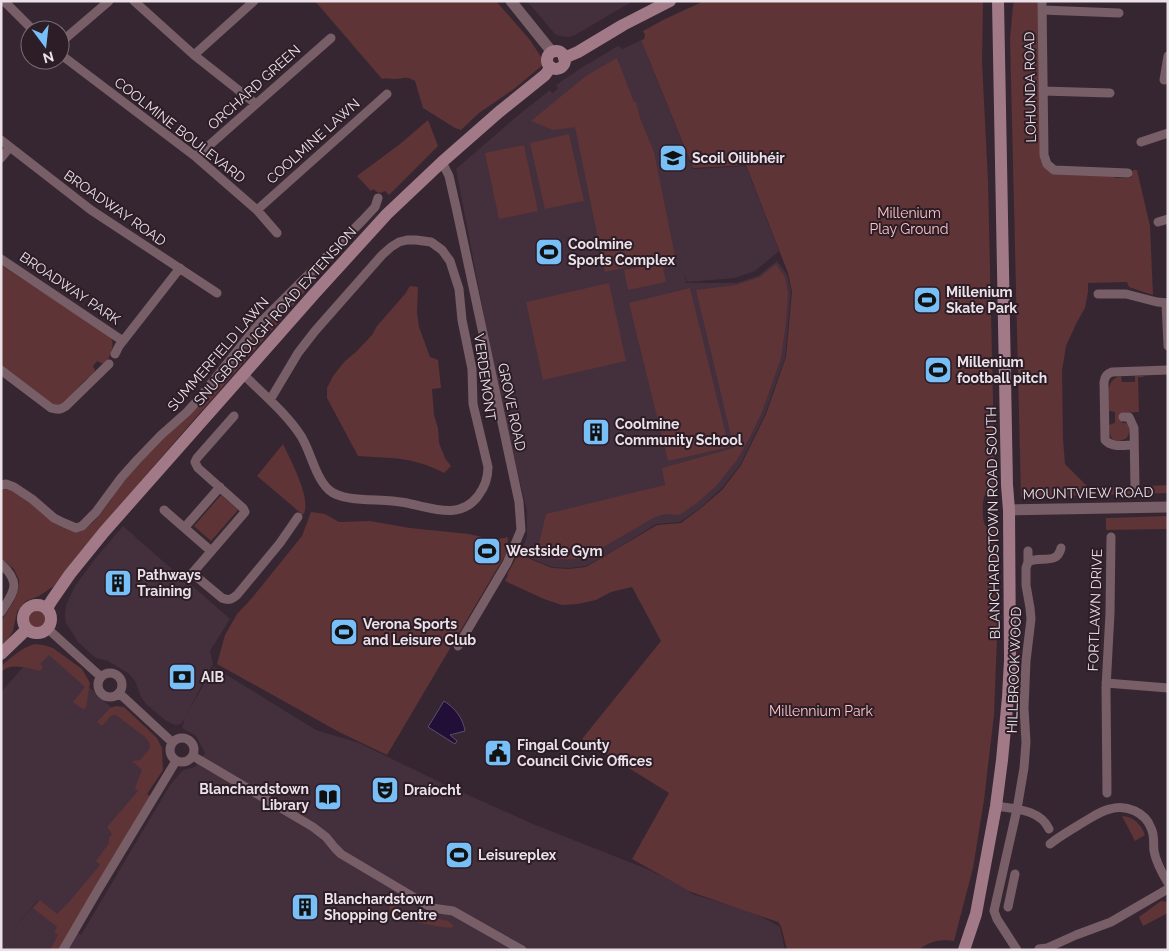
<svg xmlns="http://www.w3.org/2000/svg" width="1169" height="951" viewBox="0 0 1169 951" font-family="Raleway,sans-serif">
<rect width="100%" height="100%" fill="#362631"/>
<path fill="#442f3d" d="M527,1H633L575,35L569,37L560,36L555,34Z
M641,40L693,169L746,166L779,251L755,271L735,278L687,282L684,273L686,283H736L758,276L777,261L787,274L791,292L785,358L765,414L740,465L721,489L700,508L680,522L656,524L616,549L586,566L569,568L552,567L520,554L527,537V510L497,396L482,305L456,169L516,117L550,90L552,93L558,89L556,85L581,68L618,46L623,49Z
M123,526L182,578L188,582L230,619L210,651L213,664L186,715L214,667L316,730L359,743L448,786L533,824L647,869L687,888L692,894L749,911L771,922L780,927L785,950H1V692L43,645L114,710L149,738L159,767L67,924L37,901L12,931L37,902L81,935L170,785L183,770L195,767L205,753L196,736L182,728L185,718L181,724L175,725L165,720L146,704L141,697L135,681L128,673L108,661L96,658L91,654L78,642L66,623L65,617L66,605L75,586L95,559Z"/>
<path fill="#5e3436" d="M315,1H496L530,40L545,63L514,89L479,113L461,130L455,128L423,108L415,81C406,75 404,79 395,79C390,79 387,78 382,79Z
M704,1H983L982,62L988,181L995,487C991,490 987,492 985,495C982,500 982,520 985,525C988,528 992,530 996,531L997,637L994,715L984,800L973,868L954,941C938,939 932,941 918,950H787L781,926L778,922L691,892L632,859L669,793L582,739L661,641L632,587L611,592L596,600L578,604L562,605L544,599L505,581L508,575H507L518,554L552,568L569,569L586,567L657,525L681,523L701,508L722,490L741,465L766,414L786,357L792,292L788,273L746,165L693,168L641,40L644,39L645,35L643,31L665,19Z
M1014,1H1039L1044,165L1114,176L1115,178H1131L1133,170H1137L1150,226L1153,295L1129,287L1127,282L1088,283V292L1085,308L1077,322L1066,346L1062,371L1063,439L1065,464L1088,487L1124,486L1125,491H1133V494L1021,497L1010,39L1013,6Z
M617,58L634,102H636L640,118L654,152L675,256L605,272L575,127L553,130L531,121L587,75Z
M428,120L438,146L389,195L385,191C379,194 378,193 373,189L371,191L357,176L400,144Z
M569,134L584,201L545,209L530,143Z
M524,145L538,211L499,219L485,153Z
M373,213L101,527L54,586L39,596L26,601L23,604L17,612L13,631L7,641L1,648V621L14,601L19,587V580L14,569L1,559V489C24,485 55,539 82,530C95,526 113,496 121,485C129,475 138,465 146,456C169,429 194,404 218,378C233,363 246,345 260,330C298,290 336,252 373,213Z
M662,262L666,282L628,290L624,270Z
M776,264L785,277L788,294L786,323L781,358L762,412L750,437L737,460L716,486L697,503L679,515L666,514L655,517L588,556C568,562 555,560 537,551L546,514L665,485L662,468L734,448L696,290L736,285L760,277Z
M1,265L110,336C116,346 110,355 106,364L101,363L97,361L93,366L95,370L94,373L84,381L63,404L53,406L1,365Z
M609,283L626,361L543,380L526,302Z
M410,286L418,287L417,313L419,327L430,357L438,360L441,388L432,389L434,415L438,428L439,443L445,458L451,466L444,473C427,464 409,459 390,458C379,457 369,457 358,456L327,398V388L333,376L345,361L356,352L372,335L377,326L405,294Z
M690,288L729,447L668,461L629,303Z
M1121,376L1122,382H1135V376H1143L1144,377H1139L1138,378L1139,412L1122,413V423H1126L1128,425L1130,430L1127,438C1112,446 1109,437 1109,425L1115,423V412L1109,411C1109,399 1104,379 1121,376Z
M283,444C290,459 313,501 303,515L257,476Z
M1168,485V493L1135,494V491H1147L1148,486Z
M221,495L238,510L211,541L194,526Z
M311,512L325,514L339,522L370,521L410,528L469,534L495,540L508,537L507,552L387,755L339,732L217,664L225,635L237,614L252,598L302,536Z
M1168,516V529L1106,530V518Z
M27 619a10 10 0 1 1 20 0a10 10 0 1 1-20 0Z
M35,644L43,645L53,648L82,669L90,683L86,708L82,709L73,702L85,687L49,655L40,664L43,667L40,671C27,668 11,662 1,672V666C12,657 21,648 35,644Z
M116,706L124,707L157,738L162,748L163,770L147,794L153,798L63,950H50L58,935L54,932L57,927L33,908L40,900L57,914L69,902L100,865L96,861L109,843V838L112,834L107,827L138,791L135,788L142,770L132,761L140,760L148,751L150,746L149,742L145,737L116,715L111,716L102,726L97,722L110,708Z
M1122,816C1134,817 1141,824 1145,835L1135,841Z
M1161,901L1168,902V913L1143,926L1139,917Z
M389,904L409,912L448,921L454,926L451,928C430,926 410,921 390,913Z"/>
<path fill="#210f38" stroke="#5e4e6d" d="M444,701C455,708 463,718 465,731L450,735L457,741L455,744L428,727Z"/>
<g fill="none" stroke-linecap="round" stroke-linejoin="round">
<path stroke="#785e66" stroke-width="9" d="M4,1L33,30
M134,1L194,55L256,104
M1042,1L1044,155L1047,164L1054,170L1128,173
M1042,10L1119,13
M60,43L109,1
M60,54L196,157L257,210L277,233
M194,55L254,1
M1164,80L1168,56
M1043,91L1110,93
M1,140L91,210L217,293
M1141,142L1168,133
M196,157L331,38
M1,158L10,147
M442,162L449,176L456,207L519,502L521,530L513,549L507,563L458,646
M257,210L387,94
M1158,222L1168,219
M1,259L123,341
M1098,294H1126L1157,302L1168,303
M1166,303L1168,346
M115,354L119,346L180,268
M1,370L51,408C58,410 60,410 66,406L109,364
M243,374C262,393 286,413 301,436C311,452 315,477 329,490C343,502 374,499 392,501C399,502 405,502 411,504C435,509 461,519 478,496C485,487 488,478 488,467L473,404L472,369L462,320L459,289L450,261L442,250L431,242L416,240H407L399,242L391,247L382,255L315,331L298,353L270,400
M1123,417H1129L1134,428L1135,488
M1134,445C1124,445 1112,448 1105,440L1104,382C1105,376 1107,374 1112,372L1168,370
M1,485L6,484L14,487L32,499L54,518L64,523L76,528L82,526L96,512L121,478L137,460L161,435L187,412L197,401L249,336L258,325L362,221L375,207L378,198
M164,510L211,551
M185,527L220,487
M1028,562C1040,555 1057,566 1061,548
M1,564C22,583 14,592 1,612
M192,573L222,598C229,601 232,599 237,595L280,543L298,517
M189,577L245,512L243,508L198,468L195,462L197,458L234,416
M48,629L100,676
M98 685a12 12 0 1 1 24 0a12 12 0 1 1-24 0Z
M1106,683L1168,688
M119,693L172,742
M170 750a12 12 0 1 1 24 0a12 12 0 1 1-24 0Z
M193,756L313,827L326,837L335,848L341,854L432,908L453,911L522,950
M1107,793L1106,688L1110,613L1111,537
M996,806C1014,809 1040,809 1049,829
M1050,844C1060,836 1071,830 1082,823C1091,818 1100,811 1110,809C1126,804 1145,812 1151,828C1155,836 1153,843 1154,851C1156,862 1162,873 1168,883
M1008,907L1015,874
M1039,949L1047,948L1076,935L1111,922L1168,889
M63,950L98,890L176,761
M1017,950L997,919L994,911L1017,809L1024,768L1026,742L1024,708L1026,661L1031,619L1030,608L1026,585V568L1028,562V551"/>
<path stroke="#785e66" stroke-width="11" d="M511,1L552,52
M1009,510L1168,507"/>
<path stroke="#a27a87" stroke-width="12" d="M547 60a9 9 0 1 1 18 0a9 9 0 1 1-18 0Z
M564,58L578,52L623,25L670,1
M23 619a14 14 0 1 1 28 0a14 14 0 1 1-28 0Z
M47,608L52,600L70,574L104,532L315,293L387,214L442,162L499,112L545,75L551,67
M1,654L27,629
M964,950L976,914L996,806L1002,760L1008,697L1010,660L1009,510L1007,485L998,1"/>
</g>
<defs>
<g id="school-square" transform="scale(1.4375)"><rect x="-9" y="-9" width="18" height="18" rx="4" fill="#78bff7" stroke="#2c1d27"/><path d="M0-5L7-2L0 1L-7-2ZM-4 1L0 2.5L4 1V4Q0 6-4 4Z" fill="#111"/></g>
<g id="stadium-square" transform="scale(1.4375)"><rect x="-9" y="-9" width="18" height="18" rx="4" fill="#78bff7" stroke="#2c1d27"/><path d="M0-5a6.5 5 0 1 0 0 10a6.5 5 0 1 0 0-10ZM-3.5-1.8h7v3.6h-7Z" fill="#111"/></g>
<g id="building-square" transform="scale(1.4375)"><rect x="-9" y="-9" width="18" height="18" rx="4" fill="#78bff7" stroke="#2c1d27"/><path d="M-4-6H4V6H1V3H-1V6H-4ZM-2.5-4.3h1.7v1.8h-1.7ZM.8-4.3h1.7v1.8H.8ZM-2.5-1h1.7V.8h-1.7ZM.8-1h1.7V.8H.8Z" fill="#111"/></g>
<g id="bank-square" transform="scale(1.4375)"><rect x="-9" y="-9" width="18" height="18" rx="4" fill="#78bff7" stroke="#2c1d27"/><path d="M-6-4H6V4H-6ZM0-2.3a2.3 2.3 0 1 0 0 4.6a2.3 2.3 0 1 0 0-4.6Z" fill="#111"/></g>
<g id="civic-square" transform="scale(1.4375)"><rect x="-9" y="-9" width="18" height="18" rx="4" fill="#78bff7" stroke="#2c1d27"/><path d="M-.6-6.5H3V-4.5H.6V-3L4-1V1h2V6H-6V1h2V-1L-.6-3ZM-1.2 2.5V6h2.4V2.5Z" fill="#111"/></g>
<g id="theatre-square" transform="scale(1.4375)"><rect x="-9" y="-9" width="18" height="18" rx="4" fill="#78bff7" stroke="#2c1d27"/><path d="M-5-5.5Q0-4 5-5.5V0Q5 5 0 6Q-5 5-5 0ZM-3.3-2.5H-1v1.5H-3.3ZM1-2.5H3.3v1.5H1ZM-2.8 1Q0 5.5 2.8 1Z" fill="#111"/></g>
<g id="library-square" transform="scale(1.4375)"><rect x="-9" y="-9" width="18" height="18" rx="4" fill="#78bff7" stroke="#2c1d27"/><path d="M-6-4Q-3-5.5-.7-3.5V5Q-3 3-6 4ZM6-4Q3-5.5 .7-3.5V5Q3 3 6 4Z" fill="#111"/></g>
</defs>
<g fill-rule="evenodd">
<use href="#school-square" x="673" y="158"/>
<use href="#stadium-square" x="549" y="252"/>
<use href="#stadium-square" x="927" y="300"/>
<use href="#stadium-square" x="938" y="370"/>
<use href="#building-square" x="596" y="432"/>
<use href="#stadium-square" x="487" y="551"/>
<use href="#building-square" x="118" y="583"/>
<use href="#stadium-square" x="344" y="632"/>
<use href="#bank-square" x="182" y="677"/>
<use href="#civic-square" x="498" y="753"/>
<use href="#theatre-square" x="385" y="790"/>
<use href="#library-square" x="328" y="797"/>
<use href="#stadium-square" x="459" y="855"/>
<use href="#building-square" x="305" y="907"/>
</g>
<g text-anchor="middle" stroke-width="4" stroke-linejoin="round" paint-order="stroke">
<g font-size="14" fill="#ebe1e8" stroke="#2c1d27">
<text transform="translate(254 87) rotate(-42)" y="5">ORCHARD GREEN</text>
<text transform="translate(1030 87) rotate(-91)" y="5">LOHUNDA ROAD</text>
<text transform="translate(180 130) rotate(38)" y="5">COOLMINE BOULEVARD</text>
<text transform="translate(313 141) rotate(-42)" y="5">COOLMINE LAWN</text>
<text transform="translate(115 208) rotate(35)" y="5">BROADWAY ROAD</text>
<text transform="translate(70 288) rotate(34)" y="5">BROADWAY PARK</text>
<text transform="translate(275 316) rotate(-48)" y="5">SNUGBOROUGH ROAD EXTENSION</text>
<text transform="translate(218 354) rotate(-49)" y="5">SUMMERFIELD LAWN</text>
<text transform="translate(485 377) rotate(82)" y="5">VERDEMONT</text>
<text transform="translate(512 407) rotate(78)" y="5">GROVE ROAD</text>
<text transform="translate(1088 493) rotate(-1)" y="5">MOUNTVIEW ROAD</text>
<text transform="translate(993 523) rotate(-91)" y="5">BLANCHARDSTOWN ROAD SOUTH</text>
<text transform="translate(1095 610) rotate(-88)" y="5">FORTLAWN DRIVE</text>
<text transform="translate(1014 670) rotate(-88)" y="5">HILLBROOK WOOD</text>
</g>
<g font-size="14" font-weight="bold" fill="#ebe1e8" stroke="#2c1d27" text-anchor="start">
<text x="692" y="163">Scoil Oilibhéir</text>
<text x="568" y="249">Coolmine<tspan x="568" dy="16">Sports Complex</tspan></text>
<text x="946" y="297">Millenium<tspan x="946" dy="16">Skate Park</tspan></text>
<text x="957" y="367">Millenium<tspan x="957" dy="16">football pitch</tspan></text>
<text x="615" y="429">Coolmine<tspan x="615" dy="16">Community School</tspan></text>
<text x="506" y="556">Westside Gym</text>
<text x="137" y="580">Pathways<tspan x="137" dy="16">Training</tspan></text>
<text x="363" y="629">Verona Sports<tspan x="363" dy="16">and Leisure Club</tspan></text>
<text x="201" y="682">AIB</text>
<text x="517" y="750">Fingal County<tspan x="517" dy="16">Council Civic Offices</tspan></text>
<text x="309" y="794" text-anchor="end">Blanchardstown<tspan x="309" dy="16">Library</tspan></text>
<text x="404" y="795">Draíocht</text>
<text x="478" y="860">Leisureplex</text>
<text x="324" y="904">Blanchardstown<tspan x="324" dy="16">Shopping Centre</tspan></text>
</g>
<g font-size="14" fill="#fcc4c5" stroke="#2c1d27">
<text x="909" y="218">Millenium<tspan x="909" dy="16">Play Ground</tspan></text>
<text x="821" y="716">Millennium Park</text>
</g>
</g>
<rect width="1169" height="951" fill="none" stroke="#ebe1e8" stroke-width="5"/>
<g transform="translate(45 45) rotate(165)"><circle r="24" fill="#2c1d27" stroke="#786b74"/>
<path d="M0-4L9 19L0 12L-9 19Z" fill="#78bff7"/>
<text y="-8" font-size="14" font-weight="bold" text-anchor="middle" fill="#ebe1e8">N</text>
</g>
</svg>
